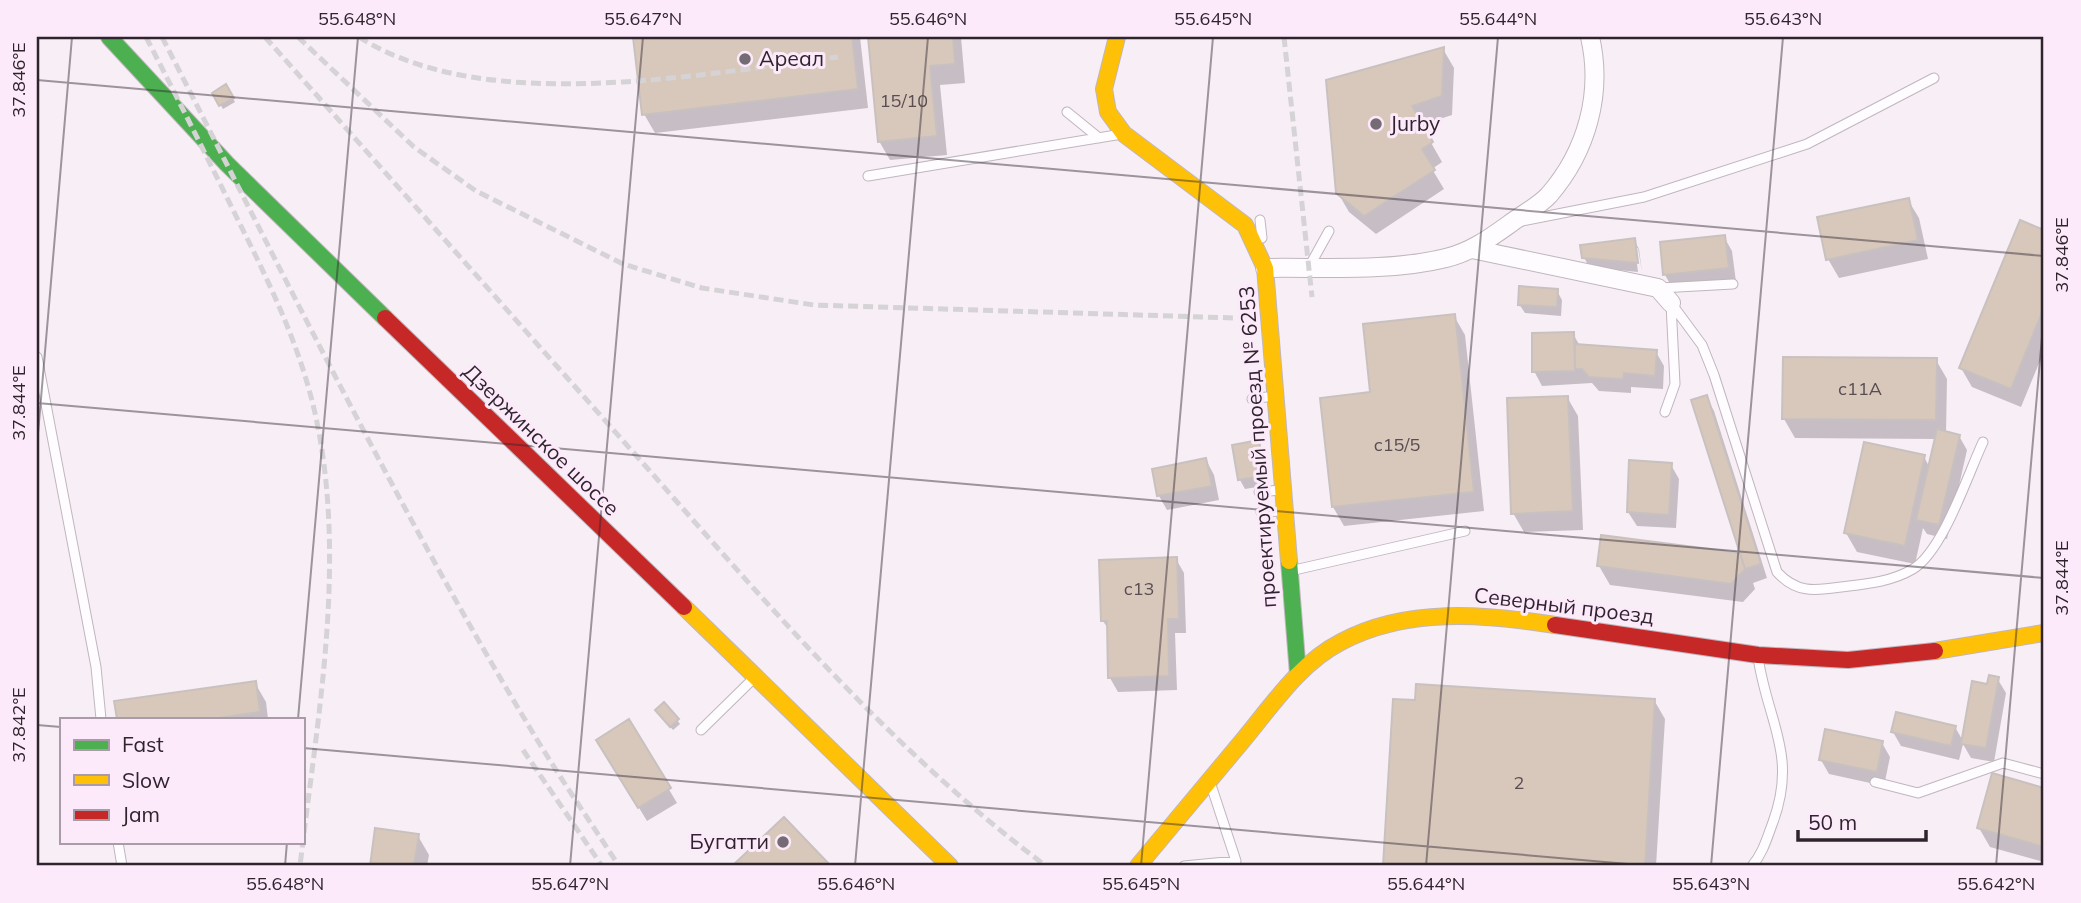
<svg xmlns="http://www.w3.org/2000/svg" width="2081" height="903" viewBox="0 0 2081 903" font-family="Mulish,sans-serif">
<rect width="100%" height="100%" fill="#f8eef6"/>
<path fill="#0003" d="M635,37H860L868,108L655,133L644,114Z
M869,37H961L965,83L940,85L947,155L890,160L879,141Z
M1443,49L1454,68L1452,115L1421,125L1442,162L1432,169L1444,189L1376,234L1349,212L1338,193Z
M226,87L235,102L223,109L214,94Z
M1908,200L1919,218L1928,259L1839,278L1828,259Z
M2021,222L2044,232V351L2021,407L1972,387L1961,368Z
M1724,237L1732,251L1736,282L1673,289L1665,275Z
M1634,240L1639,249L1642,272L1638,248H1635L1638,272L1589,267L1584,257Z
M1557,291L1562,300L1561,316L1525,313L1519,304Z
M1454,316L1465,335L1484,511L1344,526L1333,507Z
M1573,334L1580,346L1656,352L1664,366L1663,389L1631,387V393L1599,391L1592,383L1542,386L1534,371Z
M1936,360L1947,379L1946,433L1959,436L1967,450L1947,539L1927,534L1923,528L1915,564L1857,552L1846,533L1924,457L1930,468L1937,439L1795,438L1784,419Z
M1567,397L1578,416L1583,530L1524,532L1513,513Z
M1706,397L1714,411L1767,578L1753,583L1755,589L1743,602L1610,585L1599,566L1743,562Z
M1258,442L1263,452L1269,485L1245,489L1240,480Z
M1206,460L1214,475L1219,500L1167,510L1159,496Z
M1671,465L1679,479L1676,528L1637,526L1628,512Z
M1176,559L1184,573L1186,633H1175L1177,690L1118,692L1110,678L1109,630L1103,621Z
M1997,678L2006,693L1994,762L1971,758L1963,744L1959,760L1901,746L1893,732L1955,727L1963,741L1989,686Z
M255,683L266,702L268,719H119L116,702Z
M1654,700L1665,719L1656,866H1385L1395,701Z
M659,714L677,720L680,724L673,730Z
M629,722L677,803L647,821L598,740Z
M1882,743L1890,757L1884,786L1829,774L1821,760Z
M1993,775L2044,790V862L1990,847L1979,828Z
M376,830L418,836L429,855L427,866H371Z"/>
<path fill="#d8c8bc" stroke="#c9c1bf" stroke-width="2" d="M633,37H852L858,89L642,115Z
M868,37H953L955,64L930,66L937,136L878,142Z
M1444,47L1442,96L1412,106L1433,142L1422,149L1435,170L1364,216L1336,193L1326,80Z
M226,84L234,98L219,106L212,93Z
M1909,198L1918,240L1826,260L1817,217Z
M2020,220L2044,230V307L2011,389L1959,368Z
M1725,235L1729,268L1663,275L1660,242Z
M1635,238L1638,263L1582,258L1580,245Z
M1519,286L1558,289L1557,307L1518,305Z
M1455,314L1474,492L1332,507L1320,398L1370,392L1363,324Z
M1574,332L1575,371L1532,372V333Z
M1575,344L1657,350L1655,376L1624,373L1623,379L1589,377L1582,369H1575Z
M1783,357L1937,358L1936,420L1782,419Z
M1707,395L1761,564L1745,569L1691,400Z
M1568,396L1573,511L1511,514L1507,398Z
M1937,429L1960,435L1939,525L1916,520Z
M1259,440L1265,476L1238,480L1232,445Z
M1864,442L1925,455L1905,546L1844,533Z
M1206,458L1212,486L1157,496L1152,469Z
M1629,460L1672,463L1669,515L1627,512Z
M1601,535L1740,553L1745,569L1731,584L1597,566Z
M1177,557L1179,619H1168L1169,676L1108,678L1107,621H1101L1099,560Z
M1989,675L1999,677L1986,748L1961,744L1972,681L1987,684Z
M256,681L260,712L212,719H117L114,701Z
M1416,684L1655,699L1645,866H1383L1393,699L1415,700Z
M664,702L679,719L670,727L655,710Z
M1896,712L1956,726L1951,746L1891,732Z
M629,719L671,788L638,808L596,740Z
M1825,729L1883,741L1877,772L1819,760Z
M1992,773L2044,788V847L1977,828Z
M784,817L831,866H732Z
M375,828L419,834L414,866H370Z"/>
<g fill="none" stroke-linecap="round" stroke-linejoin="round">
<g stroke="#c0b6be" stroke-width="11">
<path id="lane" d="M1067,112L1099,138
M868,176L1122,134
M1260,220L1262,238
M1522,221L1644,197L1807,144L1934,78
M1309,267L1329,231
M1660,288L1733,284
M1671,303L1702,345L1714,375L1777,572C1796,593 1814,591 1841,587C1866,584 1891,582 1913,569C1943,551 1968,474 1983,442
M37,357L96,667L101,719
M1252,399L1274,396
M1665,412L1675,384L1671,304
M1259,492L1280,490
M1261,512L1283,511
M1290,571L1465,531
M701,730L755,677
M1875,782L1918,793L2003,763L2044,774
M118,842L122,866
M1184,866L1236,861L1211,785
M1752,866C1763,853 1767,838 1773,822C1798,754 1767,721 1758,657"/>
</g>
<g stroke="#c0b6be" stroke-width="20">
<path id="street" d="M1472,249L1658,288L1671,303
M1265,268C1324,267 1389,272 1446,258C1471,252 1490,238 1511,223C1523,214 1539,206 1549,195C1587,151 1603,93 1590,37"/>
</g>
<g stroke="#c0b6be" stroke-width="18">
<path id="fast" d="M109,37L227,164L385,318
M1289,561L1298,674"/>
</g>
<g stroke="#c0b6be" stroke-width="18">
<path id="slow" d="M1117,37L1104,89L1108,112L1124,134L1245,225L1265,268L1289,561
M684,607L950,866
M1935,651L2044,633
M1138,866C1173,824 1209,781 1244,739C1273,704 1300,663 1341,642C1406,607 1485,614 1555,625"/>
</g>
<g stroke="#c0b6be" stroke-width="18">
<path id="jam" d="M385,318L684,607
M1555,625L1758,655L1848,660L1935,651"/>
</g>
<use href="#lane" stroke="#fefcfe" stroke-width="9"/>
<use href="#street" stroke="#fefcfe" stroke-width="18"/>
<use href="#fast" stroke="#4caf50" stroke-width="16"/>
<use href="#slow" stroke="#ffc107" stroke-width="16"/>
<use href="#jam" stroke="#c62828" stroke-width="16"/>
<path stroke="#d5d3d5" stroke-width="5" stroke-dasharray="10 5" stroke-linecap="butt" d="M146,37C176,95 205,153 234,212C266,276 299,342 315,413C348,561 317,718 300,866
M162,37C281,269 395,504 530,728C558,775 589,820 619,866
M265,37C393,181 521,326 649,470C773,611 896,754 1046,866
M298,37L414,147L476,191L623,264L702,288L814,305L1236,318
M359,37C484,117 699,74 838,57
M1284,37L1312,297
M523,750L602,866"/>
</g>
<path fill="none" stroke="#2f242e" stroke-width="2" stroke-opacity="0.45" d="M37,80L2044,256M37,403L2044,578M37,445L72,37M298,719L358,37M37,725L61,727M303,748L1651,866M285,866L287,842M570,866L643,37M855,866L928,37M1141,866L1213,37M1426,866L1498,37M1711,866L1783,37M1996,866L2044,314"/>
<g fill="#756b74" stroke="#fceafa" stroke-width="2.5">
<circle cx="745" cy="59" r="7"/>
<circle cx="1376" cy="124" r="7"/>
<circle cx="783" cy="842" r="7"/>
</g>
<g text-anchor="middle" stroke-width="6" stroke-linejoin="round" paint-order="stroke">
<g font-size="18" fill="#594d52">
<text x="904" y="107">15/10</text>
<text x="1860" y="395">с11А</text>
<text x="1397" y="451">с15/5</text>
<text x="1139" y="595">с13</text>
<text x="1519" y="789">2</text>
</g>
<g font-size="21" fill="#2f242e" stroke="#fceafa" text-anchor="start">
<text x="759" y="66">Ареал</text>
<text x="1390" y="131">Jurby</text>
<text x="769" y="849" text-anchor="end">Бугатти</text>
</g>
<g font-size="21" fill="#2f242e" stroke="#fceafa">
<text transform="translate(541 440) rotate(44)" y="7">Дзержинское шоссе</text>
<text transform="translate(1258 447) rotate(-94)" y="7">проектируемый проезд № 6253</text>
<text transform="translate(1564 606) rotate(7)" y="7">Северный проезд</text>
</g>
</g>
<rect width="2081" height="903" fill="none" stroke="#fceafa" stroke-width="77"/>
<rect x="60" y="718" width="245" height="126" fill="#fceafa" stroke="#aa9ba8" stroke-width="2"/>
<rect x="74" y="740" width="35" height="10" fill="#4caf50" stroke="#aa9ba8" stroke-width="2"/>
<text x="122" y="752" font-size="21" fill="#2f242e">Fast</text>
<rect x="74" y="775" width="35" height="10" fill="#ffc107" stroke="#aa9ba8" stroke-width="2"/>
<text x="122" y="788" font-size="21" fill="#2f242e">Slow</text>
<rect x="74" y="810" width="35" height="10" fill="#c62828" stroke="#aa9ba8" stroke-width="2"/>
<text x="122" y="822" font-size="21" fill="#2f242e">Jam</text>
<path d="M1798 830v10h128v-10" fill="none" stroke="#2f242e" stroke-width="3.5"/>
<text x="1808" y="830" font-size="21" fill="#2f242e" stroke="#fceafa" stroke-width="5" paint-order="stroke">50 m</text>
<rect x="38" y="38" width="2004" height="826" fill="none" stroke="#2f242e" stroke-width="2.5"/>
<g font-size="18" text-anchor="middle" fill="#2f242e">
<text x="357" y="25">55.648°N</text>
<text x="643" y="25">55.647°N</text>
<text x="928" y="25">55.646°N</text>
<text x="1213" y="25">55.645°N</text>
<text x="1498" y="25">55.644°N</text>
<text x="1783" y="25">55.643°N</text>
<text transform="translate(19 80) rotate(-90)" y="6">37.846°E</text>
<text transform="translate(2062 255) rotate(-90)" y="6">37.846°E</text>
<text transform="translate(19 403) rotate(-90)" y="6">37.844°E</text>
<text transform="translate(2062 578) rotate(-90)" y="6">37.844°E</text>
<text transform="translate(19 725) rotate(-90)" y="6">37.842°E</text>
<text x="285" y="890">55.648°N</text>
<text x="570" y="890">55.647°N</text>
<text x="856" y="890">55.646°N</text>
<text x="1141" y="890">55.645°N</text>
<text x="1426" y="890">55.644°N</text>
<text x="1711" y="890">55.643°N</text>
<text x="1996" y="890">55.642°N</text>
</g>
</svg>
